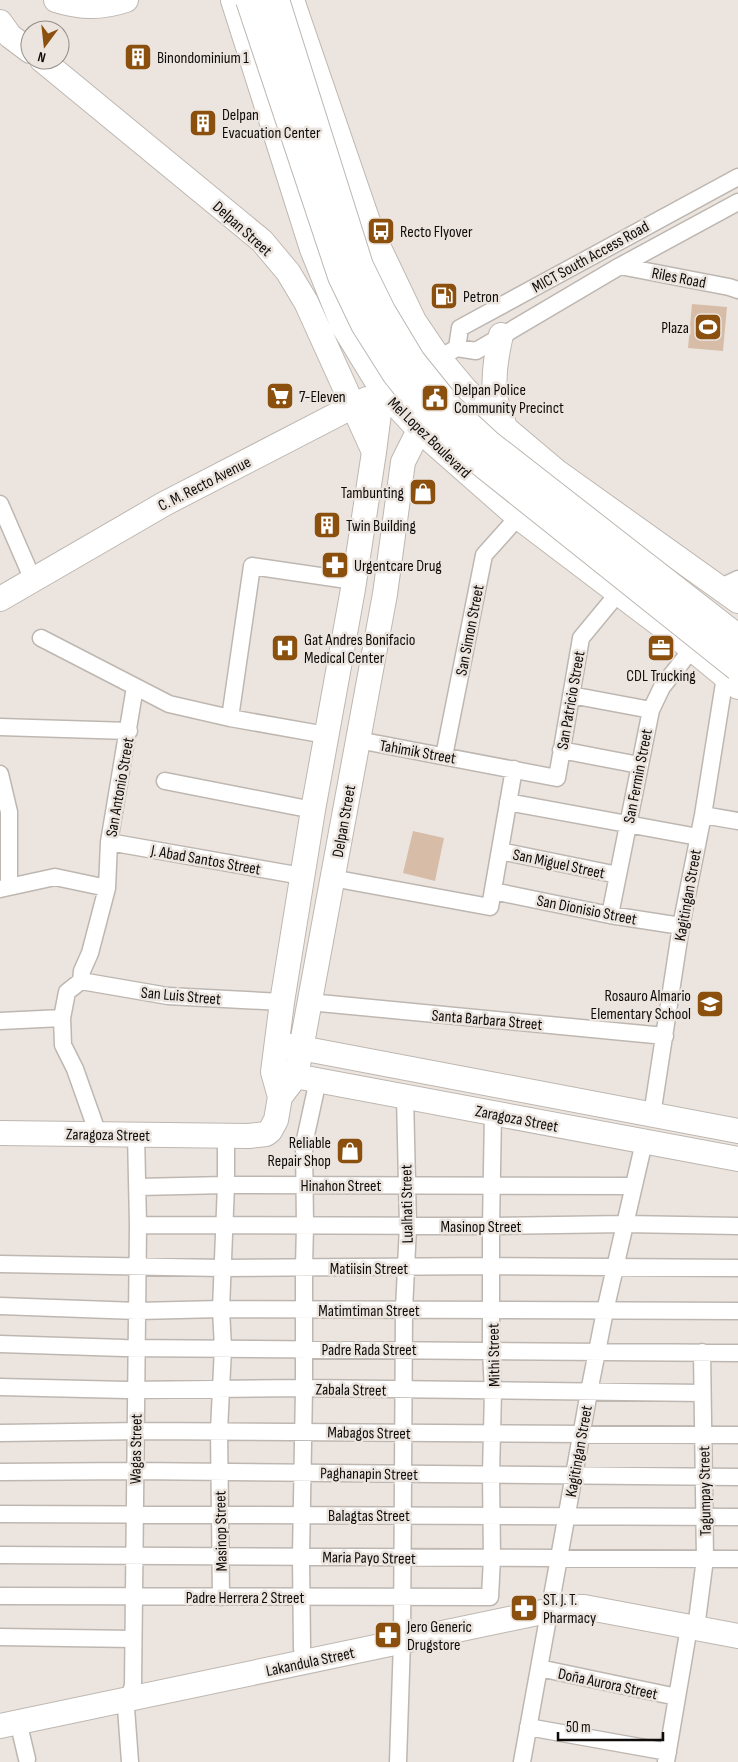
<svg xmlns="http://www.w3.org/2000/svg" width="738" height="1762" viewBox="0 0 738 1762" font-family="'Sofia Sans Condensed',sans-serif">
<rect width="100%" height="100%" fill="#ece5df"/>
<path fill="#d7bda8" d="M692,304L727,307L723,351L688,348Z
M413,831L444,838L435,881L403,873Z"/>
<g fill="none" stroke-linecap="round" stroke-linejoin="round">
<g stroke="#beb7b1" stroke-width="19">
<path id="street" d="M620,266L729,287L738,290
M457,348L460,328L738,177
M439,358L457,348L476,351L620,266L738,202
M0,504L33,580
M721,587L738,579
M41,638L169,704L230,718L326,735
M571,695L651,710
M230,718L252,566L354,581
M0,727L129,731
M358,740L557,778L581,638L619,592
M561,750L639,765
M444,756L484,555L518,517
M0,774L9,812V887
M165,781L313,810
M508,802L698,837
M703,815L738,821
M109,842L302,876
M500,851L618,875
M332,878L490,907L514,769
M0,889L55,877L107,888
M493,891L610,915L681,926
M610,915L651,710L662,687L692,649
M81,981L168,996L282,1002
M309,1002L665,1036
M0,1021L62,1018
M652,1115L681,926L703,815L725,677
M98,1134L75,1069L63,1045L62,1018L67,992L81,981L82,971L90,953L107,888L109,842L135,687
M138,1187L226,1185L634,1186
M138,1225L491,1226L625,1224L738,1226
M0,1264L222,1268L492,1266L738,1268
M0,1306L137,1311L221,1309L738,1311
M0,1344L124,1348L738,1353
M0,1387L127,1390L304,1388L702,1393
M0,1433L143,1431L738,1435
M0,1472L135,1471L738,1477
M0,1514L738,1517
M0,1555L738,1559
M0,1596L490,1597L492,1558L491,1474L493,1391L491,1350V1226L493,1113
M221,1597L219,1431L223,1348L221,1309L226,1185V1136
M696,1628L705,1559L702,1352
M0,1637L133,1639
M307,1662L302,1649L301,1556L304,1388V1267L305,1226L304,1144L318,1080
M539,1668L677,1697
M18,1721L27,1759
M528,1727L668,1752
M130,1762L126,1708L133,1685L138,1225L136,1134
M398,1762L402,1641L404,1310L408,1226L405,1096
M522,1762L589,1392L605,1311L644,1142
M666,1762L689,1627"/>
</g>
<g stroke="#beb7b1" stroke-width="26">
<path id="secondary" d="M56,0C81,8 102,8 126,0
M233,0L312,249L343,326L382,390L419,430L518,517L692,649L738,687
M292,0L372,233L414,321L439,358L465,389L505,428L556,471L738,601
M0,22L10,36L30,51
M42,60L262,241L288,272L306,302L374,452
M501,335C496,356 492,379 496,401C498,409 502,418 505,427
M0,599L164,504L367,399
M285,1045L738,1131
M279,1073L738,1159
M280,1097L296,1076L385,594L403,462L419,430
M0,1133L249,1136L266,1134L270,1131L276,1120L280,1097L273,1072L282,1002L313,810L353,589L374,452L382,390
M0,1726L566,1607H584L738,1636"/>
</g>
<use href="#street" stroke="#fff" stroke-width="16"/>
<use href="#secondary" stroke="#fff" stroke-width="24"/>
<g stroke="#beb7b1" stroke-width="30" stroke-linecap="butt">
<path id="highway-bridge" d="M250,0L342,276L365,324L396,373L434,421L475,457L738,667
M275,0L359,266L381,311L411,361L448,407L488,444L738,639"/>
</g>
<use href="#highway-bridge" stroke="#fff" stroke-width="28"/>
</g>
<defs>
<g id="building-square" transform="scale(1.4375)"><rect x="-9" y="-9" width="18" height="18" rx="4" fill="#8b500d" stroke="#ece5df"/><path d="M-4-6H4V6H1V3H-1V6H-4ZM-2.5-4.3h1.7v1.8h-1.7ZM.8-4.3h1.7v1.8H.8ZM-2.5-1h1.7V.8h-1.7ZM.8-1h1.7V.8H.8Z" fill="#fff"/></g>
<g id="bus-square" transform="scale(1.4375)"><rect x="-9" y="-9" width="18" height="18" rx="4" fill="#8b500d" stroke="#ece5df"/><path d="M-5-6H5V4H4V6H2V4H-2V6H-4V4H-5ZM-3.5-4V0h7V-4ZM-3.5 1.2v1.5H-2V1.2ZM2 1.2v1.5H3.5V1.2Z" fill="#fff"/></g>
<g id="fuel-square" transform="scale(1.4375)"><rect x="-9" y="-9" width="18" height="18" rx="4" fill="#8b500d" stroke="#ece5df"/><path d="M-5.5-6h7V0h2V4h1.3V-2.5L3-4.5l.8-.8L6-3V5H2.5V1h-1V6h-7ZM-4.2-4.7v3.2H.2V-4.7Z" fill="#fff"/></g>
<g id="stadium-square" transform="scale(1.4375)"><rect x="-9" y="-9" width="18" height="18" rx="4" fill="#8b500d" stroke="#ece5df"/><path d="M0-5a6.5 5 0 1 0 0 10a6.5 5 0 1 0 0-10ZM-3.5-1.8h7v3.6h-7Z" fill="#fff"/></g>
<g id="supermarket-square" transform="scale(1.4375)"><rect x="-9" y="-9" width="18" height="18" rx="4" fill="#8b500d" stroke="#ece5df"/><path d="M-6-5.5h2.5l.6 2H6L4.5 2H-2.5L-4.4-4H-6ZM-1.5 3.2a1.3 1.3 0 1 0 .1 0ZM3 3.2a1.3 1.3 0 1 0 .1 0Z" fill="#fff"/></g>
<g id="civic-square" transform="scale(1.4375)"><rect x="-9" y="-9" width="18" height="18" rx="4" fill="#8b500d" stroke="#ece5df"/><path d="M-.6-6.5H3V-4.5H.6V-3L4-1V1h2V6H-6V1h2V-1L-.6-3ZM-1.2 2.5V6h2.4V2.5Z" fill="#fff"/></g>
<g id="shop-square" transform="scale(1.4375)"><rect x="-9" y="-9" width="18" height="18" rx="4" fill="#8b500d" stroke="#ece5df"/><path d="M-5-2.5h2.3a2.7 3.5 0 0 1 5.4 0H5L5.5 6h-11ZM-1.5-2.5h3a1.5 2.3 0 0 0-3 0Z" fill="#fff"/></g>
<g id="pharmacy-square" transform="scale(1.4375)"><rect x="-9" y="-9" width="18" height="18" rx="4" fill="#8b500d" stroke="#ece5df"/><path d="M-2-6h4v4h4v4h-4v4h-4v-4h-4v-4h4Z" fill="#fff"/></g>
<g id="hospital-square" transform="scale(1.4375)"><rect x="-9" y="-9" width="18" height="18" rx="4" fill="#8b500d" stroke="#ece5df"/><path d="M-5-5h3v3.5h4V-5h3V5h-3V1.5h-4V5h-3Z" fill="#fff"/></g>
<g id="office-square" transform="scale(1.4375)"><rect x="-9" y="-9" width="18" height="18" rx="4" fill="#8b500d" stroke="#ece5df"/><path d="M-6-3h4V-5.5h4V-3h4V5H-6ZM-1-4.5V-3h2v-1.5ZM-6 0V1H6V0Z" fill="#fff"/></g>
<g id="school-square" transform="scale(1.4375)"><rect x="-9" y="-9" width="18" height="18" rx="4" fill="#8b500d" stroke="#ece5df"/><path d="M0-5L7-2L0 1L-7-2ZM-4 1L0 2.5L4 1V4Q0 6-4 4Z" fill="#fff"/></g>
</defs>
<g fill-rule="evenodd">
<use href="#building-square" x="138" y="57"/>
<use href="#building-square" x="203" y="123"/>
<use href="#bus-square" x="381" y="231"/>
<use href="#fuel-square" x="444" y="296"/>
<use href="#stadium-square" x="708" y="327"/>
<use href="#supermarket-square" x="280" y="396"/>
<use href="#civic-square" x="435" y="398"/>
<use href="#shop-square" x="423" y="492"/>
<use href="#building-square" x="327" y="525"/>
<use href="#pharmacy-square" x="335" y="565"/>
<use href="#hospital-square" x="285" y="648"/>
<use href="#office-square" x="661" y="648"/>
<use href="#school-square" x="710" y="1004"/>
<use href="#shop-square" x="350" y="1151"/>
<use href="#pharmacy-square" x="524" y="1608"/>
<use href="#pharmacy-square" x="388" y="1635"/>
</g>
<g text-anchor="middle" stroke-width="5" stroke-linejoin="round" paint-order="stroke">
<g font-size="16" fill="#0e0b09" stroke="#ece5df" text-anchor="start">
<text x="157" y="63">Binondominium 1</text>
<text x="222" y="120">Delpan<tspan x="222" dy="18">Evacuation Center</tspan></text>
<text x="400" y="237">Recto Flyover</text>
<text x="463" y="302">Petron</text>
<text x="689" y="333" text-anchor="end">Plaza</text>
<text x="454" y="395">Delpan Police<tspan x="454" dy="18">Community Precinct</tspan></text>
<text x="299" y="402">7-Eleven</text>
<text x="404" y="498" text-anchor="end">Tambunting</text>
<text x="346" y="531">Twin Building</text>
<text x="354" y="571">Urgentcare Drug</text>
<text x="304" y="645">Gat Andres Bonifacio<tspan x="304" dy="18">Medical Center</tspan></text>
<text x="661" y="681" text-anchor="middle">CDL Trucking</text>
<text x="691" y="1001" text-anchor="end">Rosauro Almario<tspan x="691" dy="18">Elementary School</tspan></text>
<text x="331" y="1148" text-anchor="end">Reliable<tspan x="331" dy="18">Repair Shop</tspan></text>
<text x="543" y="1605">ST. J. T.<tspan x="543" dy="18">Pharmacy</tspan></text>
<text x="407" y="1632">Jero Generic<tspan x="407" dy="18">Drugstore</tspan></text>
</g>
<g font-size="16" fill="#0e0b09" stroke="#ece5df">
<text transform="translate(243 228) rotate(42)" y="6">Delpan Street</text>
<text transform="translate(590 256) rotate(-29)" y="6">MICT South Access Road</text>
<text transform="translate(679 277) rotate(11)" y="6">Riles Road</text>
<text transform="translate(430 437) rotate(44)" y="6">Mel Lopez Boulevard</text>
<text transform="translate(204 483) rotate(-27)" y="6">C. M. Recto Avenue</text>
<text transform="translate(469 630) rotate(-79)" y="6">San Simon Street</text>
<text transform="translate(570 700) rotate(-80)" y="6">San Patricio Street</text>
<text transform="translate(418 751) rotate(10)" y="6">Tahimik Street</text>
<text transform="translate(637 776) rotate(-79)" y="6">San Fermin Street</text>
<text transform="translate(119 787) rotate(-80)" y="6">San Antonio Street</text>
<text transform="translate(343 821) rotate(-80)" y="6">Delpan Street</text>
<text transform="translate(206 859) rotate(10)" y="6">J. Abad Santos Street</text>
<text transform="translate(559 863) rotate(12)" y="6">San Miguel Street</text>
<text transform="translate(687 895) rotate(-80)" y="6">Kagitingan Street</text>
<text transform="translate(587 909) rotate(11)" y="6">San Dionisio Street</text>
<text transform="translate(181 995) rotate(5)" y="6">San Luis Street</text>
<text transform="translate(487 1019) rotate(5)" y="6">Santa Barbara Street</text>
<text transform="translate(517 1118) rotate(11)" y="6">Zaragoza Street</text>
<text transform="translate(108 1134) rotate(1)" y="6">Zaragoza Street</text>
<text x="341" y="1191">Hinahon Street</text>
<text transform="translate(406 1204) rotate(-91)" y="6">Lualhati Street</text>
<text x="481" y="1232">Masinop Street</text>
<text x="369" y="1274">Matiisin Street</text>
<text x="369" y="1316">Matimtiman Street</text>
<text x="369" y="1355">Padre Rada Street</text>
<text transform="translate(493 1355) rotate(-91)" y="6">Mithi Street</text>
<text transform="translate(351 1389) rotate(1)" y="6">Zabala Street</text>
<text transform="translate(369 1432) rotate(1)" y="6">Mabagos Street</text>
<text transform="translate(135 1449) rotate(-89)" y="6">Wagas Street</text>
<text transform="translate(578 1451) rotate(-80)" y="6">Kagitingan Street</text>
<text transform="translate(369 1473) rotate(1)" y="6">Paghanapin Street</text>
<text transform="translate(704 1491) rotate(-91)" y="6">Tagumpay Street</text>
<text x="369" y="1521">Balagtas Street</text>
<text transform="translate(220 1531) rotate(-91)" y="6">Masinop Street</text>
<text transform="translate(369 1557) rotate(1)" y="6">Maria Payo Street</text>
<text x="245" y="1603">Padre Herrera 2 Street</text>
<text transform="translate(310 1661) rotate(-12)" y="6">Lakandula Street</text>
<text transform="translate(608 1683) rotate(12)" y="6">Doña Aurora Street</text>
</g>
</g>
<g transform="translate(45 45) rotate(195)"><circle r="24" fill="#ece5df" stroke="#938e89"/>
<path d="M0-4L9 19L0 12L-9 19Z" fill="#8b500d"/>
<text y="-8" font-size="14" font-weight="bold" text-anchor="middle" fill="#0e0b09">N</text>
</g>
<path d="M558 1732v8h105v-8" fill="none" stroke="#0e0b09" stroke-width="2.5"/>
<text x="566" y="1732" font-size="15" fill="#0e0b09" stroke="#ece5df" stroke-width="4" paint-order="stroke">50 m</text>
</svg>
